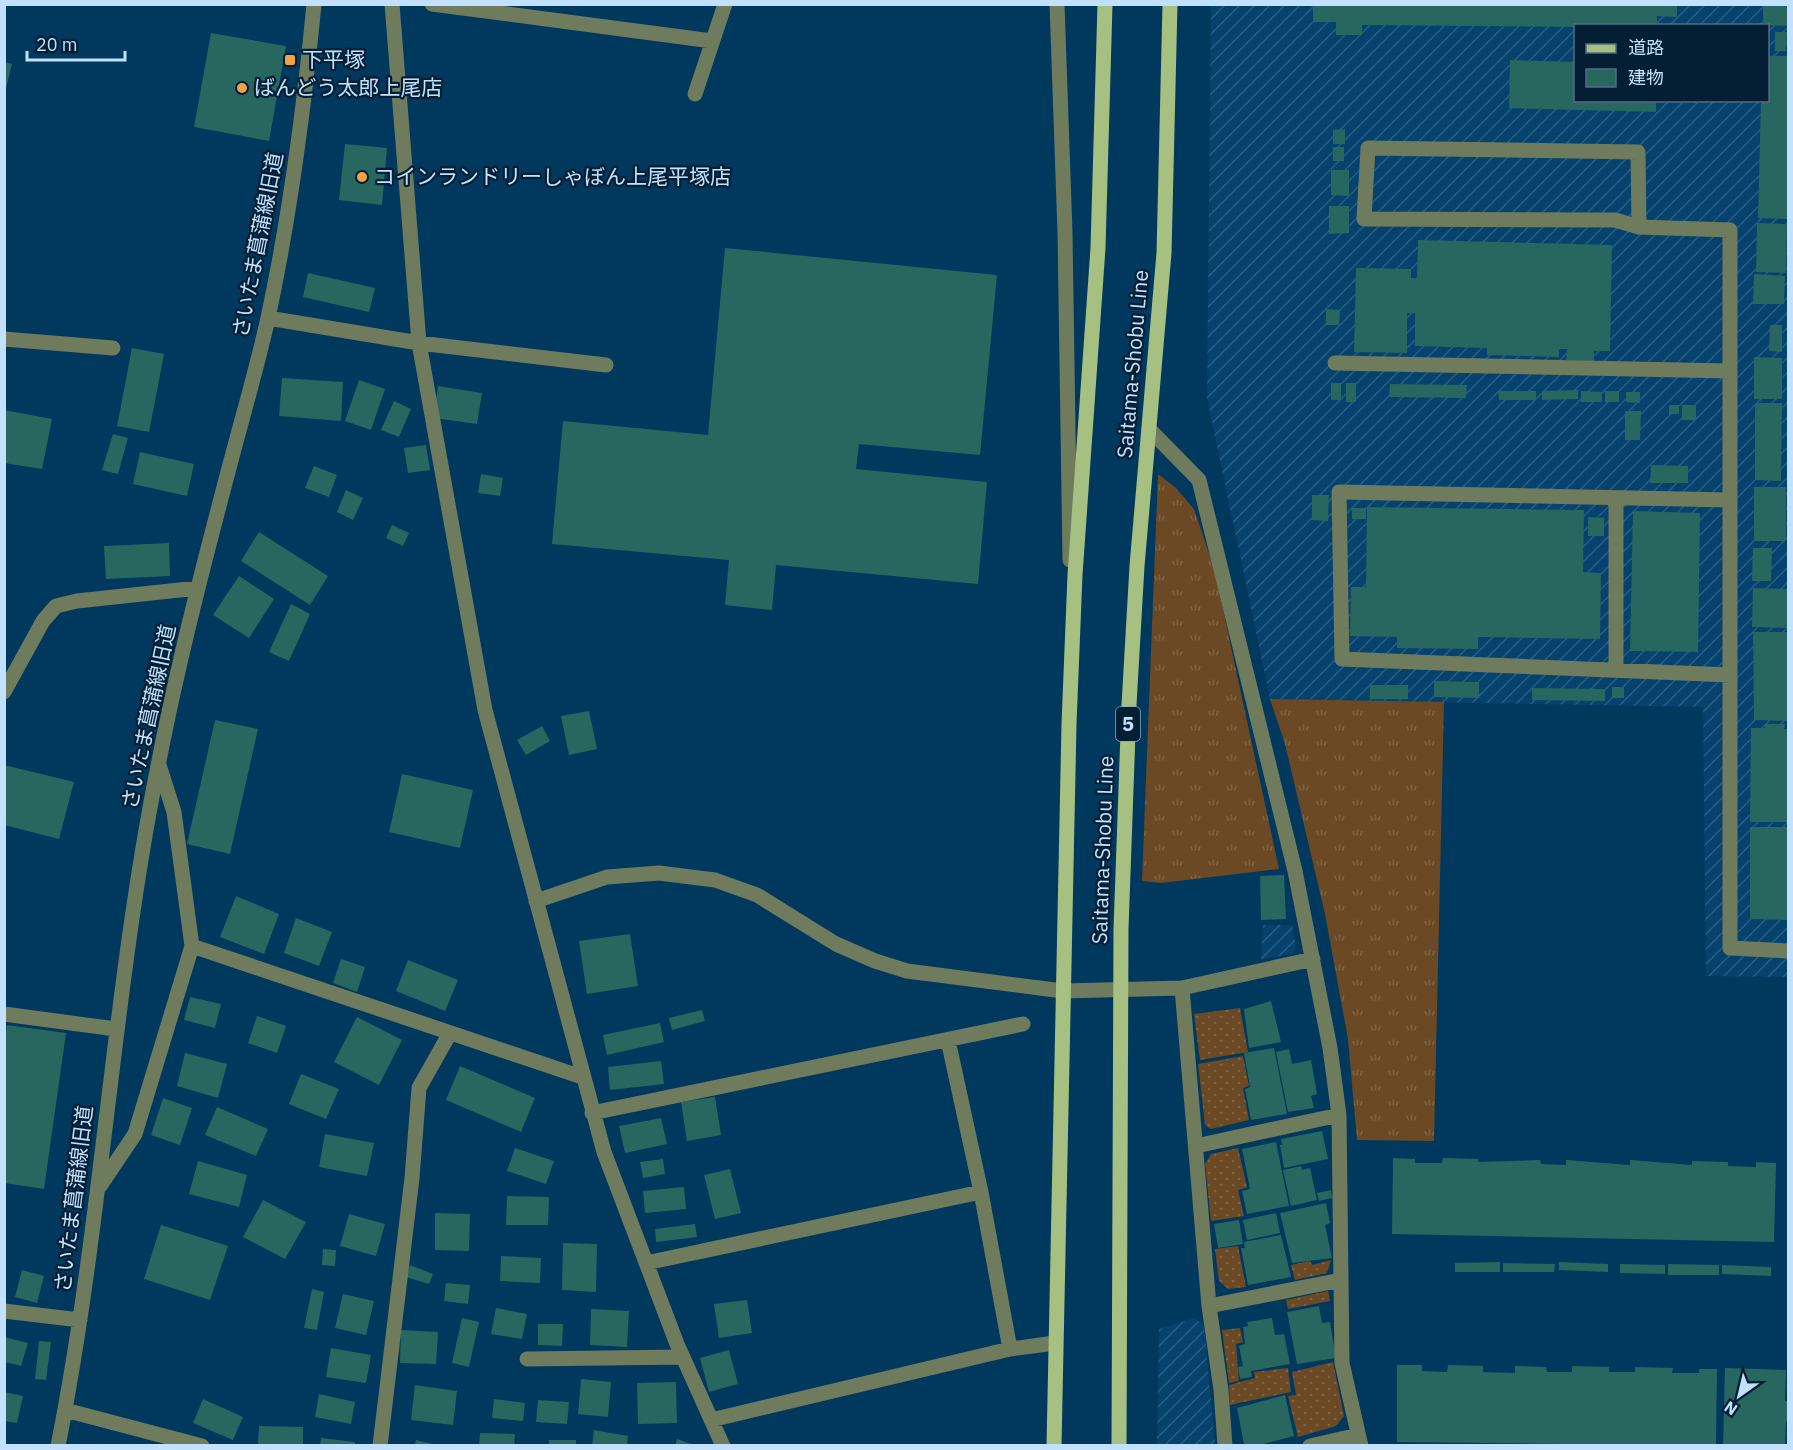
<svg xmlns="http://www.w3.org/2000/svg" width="1793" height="1450" viewBox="0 0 1793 1450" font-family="'IBM Plex Sans','Noto Sans JP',sans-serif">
<defs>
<pattern id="industrial-furrows" width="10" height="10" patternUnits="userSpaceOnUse" patternTransform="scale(1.5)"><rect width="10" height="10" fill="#05426d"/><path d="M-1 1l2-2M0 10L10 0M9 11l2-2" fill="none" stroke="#285d83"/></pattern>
<pattern id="grass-tufts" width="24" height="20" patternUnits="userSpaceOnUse" patternTransform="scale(1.5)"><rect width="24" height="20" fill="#6b4924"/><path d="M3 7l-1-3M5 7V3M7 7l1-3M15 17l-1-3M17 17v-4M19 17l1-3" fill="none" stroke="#7e6345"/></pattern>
<pattern id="garden-dots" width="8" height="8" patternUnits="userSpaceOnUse" patternTransform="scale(1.5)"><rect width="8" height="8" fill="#6b4924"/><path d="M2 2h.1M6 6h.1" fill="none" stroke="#7e6345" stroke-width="1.8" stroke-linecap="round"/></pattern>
</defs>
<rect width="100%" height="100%" fill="#01385e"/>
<path fill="url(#industrial-furrows)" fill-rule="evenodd" d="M1211,5H1788V977L1706,976L1703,707L1270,699L1207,398ZM1576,26H1768V100H1576Z
M1263,925H1292L1296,946L1293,954L1261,959Z
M1194,1318L1204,1325L1215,1445H1157L1159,1329Z"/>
<path fill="url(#grass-tufts)" d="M1158,474L1176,488L1194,509L1214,568L1279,869L1161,883L1142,881Z
M1270,699L1444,702L1434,1141L1357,1140L1348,1039L1325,914L1285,744Z"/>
<path fill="url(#garden-dots)" d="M1240,1008L1248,1052L1200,1060L1194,1014Z
M1243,1056L1249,1086L1243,1088L1249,1120L1211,1129L1205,1125L1198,1064Z
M1238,1148L1247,1187L1238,1190L1244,1216L1211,1221L1205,1164L1211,1154Z
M1238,1246L1246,1287L1228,1289L1219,1281L1215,1249Z
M1331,1260L1327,1273L1295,1280L1291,1265L1310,1261L1312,1265Z
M1328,1291L1330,1301L1288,1309L1286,1300Z
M1240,1328L1243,1342L1236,1344L1239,1381L1229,1383L1222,1330Z
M1333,1362L1344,1416L1336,1426L1298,1437L1288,1396L1296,1395L1292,1372Z
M1288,1368L1291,1392L1230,1405L1229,1385L1255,1378L1254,1372Z"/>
<path fill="#286660" d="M1313,4H1677V17L1657,16V26L1576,27L1362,25V35H1336V22H1313Z
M1763,4H1788V26L1763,25Z
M1775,32H1787L1786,51H1775Z
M211,33L286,46L269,141L194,127Z
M1770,56H1788V219L1758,218L1761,100H1768Z
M1510,60L1576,62V100H1656V112L1509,108Z
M4,62L12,64L5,93H4Z
M1345,129V144H1333V130Z
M345,144L387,148L382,205L339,200Z
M1333,147H1344V161H1333Z
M1331,170H1349V196L1331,195Z
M1329,206H1349V233L1329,234Z
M1757,223L1787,224L1786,273L1756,272Z
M1418,240L1612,245L1610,351H1594V361L1566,360L1567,349H1559V357L1487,355V348L1415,346V313H1407V353L1354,352L1356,268L1411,269V278H1417Z
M725,248L997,275L980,455L859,444L856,469L987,482L978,584L776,565L772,610L725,605L729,560L552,544L563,421L708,435Z
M308,273L375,288L369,312L303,297Z
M1754,274L1785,276L1784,304H1753Z
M1326,309L1340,310L1339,325H1326Z
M1770,325H1782V352L1769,351Z
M132,348L164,354L149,432L117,426Z
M1754,357L1782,358V399H1754Z
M282,378L343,382L341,421L279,416Z
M359,380L385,389L371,430L345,421Z
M1331,383H1341V400H1331Z
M1346,383H1356V402H1346Z
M1390,384L1467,385L1466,398L1389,397Z
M438,386L482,393L477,424L434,418Z
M1578,390V399L1542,400V391Z
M1498,391H1536V400H1499Z
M1581,391L1602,392V402H1581Z
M1605,391H1619V402H1605Z
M1626,392H1640V403L1626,402Z
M394,401L411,409L399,437L381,430Z
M1755,403H1782L1781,481L1755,480Z
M1669,405H1679V414H1669Z
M1682,405H1696V420H1682Z
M4,410L52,419L42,469L4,463Z
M1625,411H1641L1640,440H1625Z
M113,434L128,438L118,474L102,470Z
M426,445L430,470L408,473L404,448Z
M140,452L194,464L187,496L133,484Z
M1651,465L1688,466V483H1650Z
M314,466L337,475L329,497L305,488Z
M481,474L503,478L500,496L478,493Z
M1754,487H1786V541H1754Z
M346,490L363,498L353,520L337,512Z
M1312,495H1329L1328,521L1312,520Z
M1367,507L1584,510L1583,572L1601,573L1600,639L1478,637V649L1397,648V637L1350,636L1351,587H1366Z
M1352,508H1366V519H1352Z
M1633,511L1700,513L1698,652L1630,651Z
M1588,517L1604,518V536H1588Z
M392,525L409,533L403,546L386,538Z
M259,532L328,576L310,605L241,561Z
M169,543L170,576L106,579L104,546Z
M1753,548H1772L1771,581H1752Z
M239,576L274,599L249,638L213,615Z
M1753,588L1788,589L1787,628L1752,627Z
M291,604L310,614L289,661L269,652Z
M1753,632H1788V721L1754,720Z
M1434,681L1479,682V698L1434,697Z
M1370,685H1408V699H1370Z
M1612,687H1624V698H1612Z
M1532,688L1605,689V701L1532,700Z
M589,711L597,749L569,755L561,716Z
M215,720L258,729L230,854L187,844Z
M1765,724H1785L1784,729H1788V822H1750L1751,728H1765Z
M542,726L550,741L526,755L517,740Z
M4,765L74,782L59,839L4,825Z
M402,774L473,790L460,848L389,832Z
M1750,827H1788V920L1750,919Z
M1284,875L1286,919L1261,920L1260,876Z
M236,896L279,914L264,954L220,937Z
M296,918L332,932L319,966L284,953Z
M630,934L638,986L587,994L579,941Z
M341,959L365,967L357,992L333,983Z
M408,960L458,980L445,1011L396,991Z
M190,997L221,1004L215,1028L184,1020Z
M1271,1001L1281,1042L1249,1048L1244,1009Z
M702,1010L705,1021L672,1030L669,1018Z
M257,1016L286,1026L277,1053L248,1043Z
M357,1017L402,1040L379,1085L334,1062Z
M660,1023L664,1042L607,1055L603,1035Z
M7,1025L66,1033L44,1189L4,1183V1045Z
M1274,1048L1287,1114L1251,1120L1245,1089L1250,1087L1244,1053Z
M1289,1049L1292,1064L1311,1060L1317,1094L1311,1096L1314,1108L1288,1112L1276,1052Z
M185,1053L227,1064L218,1098L177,1086Z
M661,1061L664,1084L610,1090L608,1067Z
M460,1066L535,1098L521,1132L446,1100Z
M301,1074L339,1089L326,1119L289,1104Z
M715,1097L721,1135L687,1141L681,1102Z
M163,1098L192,1108L180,1145L151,1135Z
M217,1107L268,1129L256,1156L205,1135Z
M661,1118L667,1144L625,1153L619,1126Z
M1322,1131L1328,1159L1284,1168L1280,1145H1282L1281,1139Z
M325,1134L374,1143L367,1176L319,1167Z
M1276,1142L1289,1206L1247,1214L1242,1191L1250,1189L1242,1149Z
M515,1148L554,1161L546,1184L507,1171Z
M1393,1158L1415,1159V1163H1442L1443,1158L1478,1159V1162L1540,1160L1541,1164L1566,1165V1160L1630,1165V1160L1692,1165V1161L1728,1162V1166L1756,1167V1162L1776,1163L1774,1242L1392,1234Z
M663,1159L665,1174L643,1178L640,1162Z
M198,1161L247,1175L239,1207L189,1194Z
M1301,1166L1302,1170L1310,1168L1317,1200L1291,1206L1283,1170Z
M730,1169L741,1213L715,1219L704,1175Z
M684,1187L686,1209L645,1213L643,1191Z
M1331,1190L1332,1198L1319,1201L1317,1193Z
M507,1196L549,1197L548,1225H506Z
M263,1200L306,1222L285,1259L243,1237Z
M1326,1203L1330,1223L1325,1225L1332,1258L1292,1263L1280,1213Z
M435,1213L470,1214L469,1251L435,1250Z
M1276,1213L1280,1233L1247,1240L1243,1220Z
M349,1214L385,1224L376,1256L340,1246Z
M1239,1220L1243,1244L1218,1248L1214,1224Z
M695,1224L697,1237L656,1242L655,1229Z
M161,1225L228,1246L210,1300L144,1279Z
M1281,1235L1291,1277L1248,1285L1241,1248H1245L1244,1242Z
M563,1243L597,1244L596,1292L562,1290Z
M323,1249L336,1250L335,1266L322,1265Z
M501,1256L541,1258L540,1283L500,1281Z
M1500,1262V1272H1455V1263Z
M1559,1262L1608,1264V1272L1559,1270Z
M1503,1263L1555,1264L1554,1272H1503Z
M1620,1264L1665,1265V1274L1620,1273Z
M1668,1264L1719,1265V1275H1668Z
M410,1265L433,1274L429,1284L406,1277Z
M1722,1265L1771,1267V1276L1722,1274Z
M22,1270L44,1276L37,1303L15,1297Z
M446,1283L470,1285L468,1304L444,1301Z
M312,1289L324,1292L317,1330L304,1328Z
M343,1294L374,1301L366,1335L335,1328Z
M747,1300L752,1333L719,1338L714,1304Z
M1319,1306L1322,1323L1330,1322L1336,1358L1297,1364L1287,1312Z
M496,1308L527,1314L522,1339L491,1334Z
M591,1309L629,1311L627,1347L590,1345Z
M462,1318L479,1322L469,1367L452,1363Z
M1272,1318L1275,1335L1284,1334L1290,1364L1251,1371L1252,1377L1240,1379L1238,1367L1243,1366L1239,1346L1245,1344L1243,1327L1248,1326L1247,1322Z
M538,1324H563L562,1346L538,1345Z
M401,1330L438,1332L436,1364L400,1363Z
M4,1337L28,1343L21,1366L4,1362Z
M39,1341L51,1342L46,1380L35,1379Z
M331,1348L371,1355L366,1383L326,1377Z
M729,1350L738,1384L709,1392L700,1358Z
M1397,1365H1422V1371L1447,1372L1448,1365L1483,1366V1372L1515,1373V1366L1546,1367L1547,1372H1572V1366L1609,1367V1372H1635V1367L1673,1368L1672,1373H1699V1369H1717L1716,1446L1397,1442Z
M1725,1368L1786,1370L1785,1401H1788V1422L1786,1421L1785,1446H1723Z
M581,1379L611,1382L608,1417L578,1414Z
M676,1382L677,1423L638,1424L637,1383Z
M415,1385L457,1391L453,1425L411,1420Z
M4,1392L23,1396L17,1423L4,1421Z
M319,1394L355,1402L351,1424L315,1417Z
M1285,1395L1294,1436L1255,1446L1244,1444L1237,1408Z
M203,1399L243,1417L233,1440L193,1423Z
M494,1399L525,1403L523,1421L492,1418Z
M538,1400L569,1402L567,1424L536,1422Z
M259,1426L303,1427V1446H258Z
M594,1430L628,1436L627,1446H592Z
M480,1433L515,1434L514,1446H479Z
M321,1438L355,1442V1446H320Z
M677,1439L694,1445V1446H675Z
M416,1440L437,1445V1446H415Z
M549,1440H576V1446H549Z"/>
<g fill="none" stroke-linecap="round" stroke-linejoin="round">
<path stroke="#6e7b5c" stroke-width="15" d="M392,4L419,343L485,710L604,1152L677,1344L723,1446
M432,4L712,41
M1057,4L1065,233L1070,560
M695,94L725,4
M1639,227L1638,152L1368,148L1364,219L1615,220L1639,227L1730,230V948L1788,951
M268,318L419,343L606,365
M4,339L113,348
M1335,363L1730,371
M1149,429L1199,480L1295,871L1330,1048L1339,1115L1342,1363L1361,1446
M1616,670V498
M1730,675L1342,659L1339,492L1730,500
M4,692L43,621L56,606L77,601L198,588
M536,901L607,877L659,873L715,880L757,895L836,944L875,961L907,971L1063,991L1182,988L1313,959
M192,946L582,1077
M1182,988L1209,1306L1221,1390L1225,1446
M4,1014L116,1029
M948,1040L981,1192L1010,1349
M592,1113L1023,1024
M1196,1146L1339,1115
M100,1186L135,1134L192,946L174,812L159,765
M646,1263L981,1192
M1209,1306L1341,1280
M4,1311L80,1320
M527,1359L683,1357
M65,1410L202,1446
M711,1420L1010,1349L1055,1343
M58,1446C103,1219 113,987 159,761C179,658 206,555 233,453C245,408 258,363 268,318C290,215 304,109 314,4
M380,1446L412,1178L419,1088L450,1033
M1310,1446L1358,1435"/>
<path stroke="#a5c080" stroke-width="15" d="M1054,1446L1069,724L1075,575L1098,248L1105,4
M1119,1446L1121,929L1129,705L1137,566L1164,253L1170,4"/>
</g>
<g fill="#f4a344" stroke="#041e34" stroke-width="2">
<rect x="284" y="54" width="12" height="12" rx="3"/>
<circle cx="242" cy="88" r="6"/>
<circle cx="362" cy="177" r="6"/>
</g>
<g text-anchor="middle" stroke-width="4.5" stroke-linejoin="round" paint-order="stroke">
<rect fill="#041e34" stroke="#88a6c2" stroke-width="1.5" x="1116" y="707" width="24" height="34" rx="4.5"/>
<g font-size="20" font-weight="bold" fill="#c1e1ff">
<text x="1128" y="731">5</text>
</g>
<g font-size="21" fill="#c1e1ff" stroke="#041e34" text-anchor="start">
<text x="302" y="67">下平塚</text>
<text x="254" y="95">ばんどう太郎上尾店</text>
<text x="374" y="184">コインランドリーしゃぼん上尾平塚店</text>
</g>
<g font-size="21" fill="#c1e1ff" stroke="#041e34">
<text transform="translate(258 245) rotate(-79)" y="7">さいたま菖蒲線旧道</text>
<text transform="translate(1133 364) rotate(-85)" y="7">Saitama-Shobu Line</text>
<text transform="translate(149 717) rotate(-78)" y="7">さいたま菖蒲線旧道</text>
<text transform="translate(1103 850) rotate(-88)" y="7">Saitama-Shobu Line</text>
<text transform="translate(74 1199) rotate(-83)" y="7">さいたま菖蒲線旧道</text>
</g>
</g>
<rect width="1793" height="1450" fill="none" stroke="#c1e1ff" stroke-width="12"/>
<rect x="1574" y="24" width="195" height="78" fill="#041e34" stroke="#506c85" stroke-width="1.5"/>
<rect x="1586" y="44" width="30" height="9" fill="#a5c080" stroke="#506c85" stroke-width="1.5"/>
<text x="1628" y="54" font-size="18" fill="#c1e1ff">道路</text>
<rect x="1586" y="69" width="30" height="18" fill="#286660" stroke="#506c85" stroke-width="1.5"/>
<text x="1628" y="84" font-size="18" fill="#c1e1ff">建物</text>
<g transform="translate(1739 1396) rotate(214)" stroke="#041e34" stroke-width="4.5" paint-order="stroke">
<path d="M0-4.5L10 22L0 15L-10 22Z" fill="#c1e1ff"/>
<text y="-9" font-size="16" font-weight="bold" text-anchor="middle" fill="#c1e1ff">N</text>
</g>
<path d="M27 51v9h98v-9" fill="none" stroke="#c1e1ff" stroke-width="3"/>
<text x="36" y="51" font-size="18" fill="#c1e1ff" stroke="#041e34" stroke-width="4.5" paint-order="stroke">20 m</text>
</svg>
